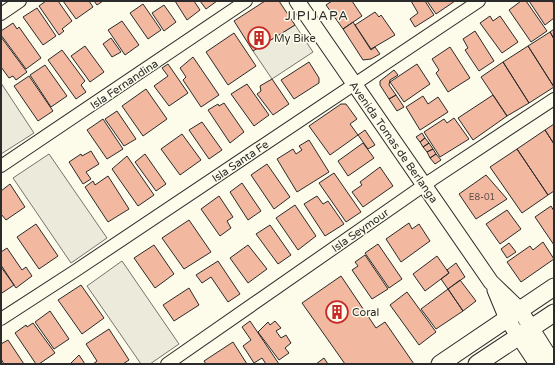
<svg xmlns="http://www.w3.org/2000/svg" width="555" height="365" viewBox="0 0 555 365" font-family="'Varela Round',sans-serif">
<rect width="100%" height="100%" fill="#fdfbea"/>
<path fill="#ecebdb" stroke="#74746e" d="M1,83L34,133L1,154Z
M49,154L107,238L71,263L13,178Z
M122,261L179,344L150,364H141L87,286Z"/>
<path fill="#eceadb" stroke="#74746e" d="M295,25L313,52L272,79L253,51Z"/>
<path fill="#f2b8a0" stroke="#2b2b2b" d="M46,1H58L72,21L62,29L64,31L59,35L39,6Z
M63,1H89L93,7L76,19Z
M94,1H103L97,5Z
M175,1H194L200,10L187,20Z
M200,1H217L206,9Z
M265,1H279L295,25L253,51L234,21Z
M332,1H352L362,16L343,29L326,5Z
M411,1H425L434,15L415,27L410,19L418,13Z
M427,1H455L436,14Z
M521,1H526L547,31L531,42L509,10Z
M529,1H552L554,4V18L545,25Z
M143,4L161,30L148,39L130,13Z
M164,5L176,22L164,31L152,13Z
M37,8L56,36L43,45L23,17Z
M375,12L379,17L381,15L395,35L371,49L355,25Z
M490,16L493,21L500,16L518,42L502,53L480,23Z
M122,21L139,45L125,55L108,30Z
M353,22L371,50L375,47L380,54L371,59L363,60L343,29Z
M13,23L17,29L19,27L41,58L26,69L1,35V31Z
M554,29V39L550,32Z
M475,31L494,61L479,71L465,50L468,48L463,39Z
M550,32L554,39V87L528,46Z
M234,33L256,66L228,85L206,52Z
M1,37L27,72L16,80L13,76L9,78L1,67Z
M111,38L121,52L112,57L103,44Z
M85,46L104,72L90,82L71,56Z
M528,46L554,87L529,103L503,62Z
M450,47L470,78L448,92L436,73L439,70L432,59Z
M62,50L85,81L81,85L86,92L76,99L48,60Z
M193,57L219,95L201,107L183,80L186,77L180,68Z
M309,62L319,78V83L294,99L281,80Z
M503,62L529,103L507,116L481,77Z
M168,64L188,93L169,106L154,86L168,76L162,68Z
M417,64L430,84L404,102L390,82Z
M45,65L67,96L51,107L30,75Z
M394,70L398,75L390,80L389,85L396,95L389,99L380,85V81Z
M29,76L53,111L38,121L14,86Z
M272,79L289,104L273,115L257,94L261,91L260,86Z
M247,84L269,115L254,126L231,94Z
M146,89L167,119L143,136L122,106Z
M396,95L404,107L397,111L389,99Z
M493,95L507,116L473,140L458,118Z
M423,96L428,104L438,97L448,112L420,130L406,107Z
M224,103L244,132L230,143L208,110L218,104L219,106Z
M341,104H346L357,119L350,124L358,135L330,155L309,126Z
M117,111L136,139L124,146L105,119Z
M454,118L469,139L440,157L424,132L444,119L447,123Z
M103,119L123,149L107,159L87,130Z
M202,122L222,150L209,159L189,130Z
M554,124V144L545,130Z
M365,130L375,145L368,149L358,135Z
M545,130L554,144V191L548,195L517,149Z
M422,133L425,138L420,142L416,137Z
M182,134L201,160L180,175L161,149Z
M425,138L429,143L423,147L420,142Z
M309,140L329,172L297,192L277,159L293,149L296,154L302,150L299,146Z
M363,143L374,158L348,176L338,161Z
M429,143L433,149L427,152L423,147Z
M433,149L436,154L430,158L427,152Z
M517,149L548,195L522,213L490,167Z
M91,151L99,164L86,172L91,179L83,184L69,162L81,154L82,156Z
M145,154L166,184L156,191L135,162Z
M436,154L441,160L435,164L430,158Z
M127,156L154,195L138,206L112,169Z
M267,164L290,197L274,209L251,175Z
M380,167L393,186L363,207L352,192L362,185L360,182Z
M334,173L361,212L346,222L319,183Z
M486,175L507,199L476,219L459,194Z
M108,176L129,209L108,222L85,187L93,181L95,185Z
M242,183L261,211L248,220L230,192Z
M10,184L25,207L6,220L1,214V191Z
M219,196L233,217L227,221L231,228L220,236L201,209Z
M317,196L323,204L328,201L344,224L325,236L304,204Z
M295,205L316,236L298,250L276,218Z
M551,206L554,211V245L535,217Z
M507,210L521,229L500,244L486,224Z
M189,220L211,252L184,269L162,238Z
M409,223L412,229L419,224L430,241L401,262L386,239Z
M36,224L58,256L39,269L17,237Z
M270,225L291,255L278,264L256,234Z
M543,242L554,259L521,282L507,262L530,246L533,250Z
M509,243L516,252L507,258L501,249Z
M378,244L402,279L389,288L365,253Z
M154,245L174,274L155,288L134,258Z
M248,245L267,269L248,283L230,258Z
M7,248L22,270L26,267L32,276L16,288L1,265V252Z
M365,255L388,289L372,299L352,270L358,266L355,262Z
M437,256L449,273L425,291L413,274Z
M218,261L240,294L228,302L211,277L202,283L196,275Z
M456,263L465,277L448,289L441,279L449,273L447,270Z
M1,267L14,285L2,293H1Z
M341,276L376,328L385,322L414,364H345L302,303Z
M460,280L476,301L463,311L448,289Z
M81,285L104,318L82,334L58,300Z
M189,288L199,305L174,321L163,305Z
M448,289L463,311L436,329L421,309Z
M407,292L436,332L419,345L390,305Z
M50,311L69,339L54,349L35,322Z
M250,321L279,364H266L262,358L254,363L243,346L251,340L242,327Z
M275,321L281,328L276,331L281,338L286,335L291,343L285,348L289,353L279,360L258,332L268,322L270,325Z
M33,323L55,353L39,364H36L15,333L26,325L27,327Z
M109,329L129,360L123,364H93L97,361L86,344Z
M8,340L24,364H4L1,359V344Z
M233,342L247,364H206L204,361Z
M79,355L85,364H70Z
M324,358L328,364H316Z"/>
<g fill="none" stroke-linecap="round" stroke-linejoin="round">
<g stroke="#2b2b2b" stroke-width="14">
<path id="minor" d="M1,14L20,1
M1,166L246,1
M1,319L75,271L479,1
M167,364L433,179L554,99"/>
</g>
<g stroke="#2b2b2b" stroke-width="17">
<path id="tertiary" d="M297,1L491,282L520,310L554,364
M495,290L507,319L537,364"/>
</g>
<g stroke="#2b2b2b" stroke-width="19">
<path id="secondary" d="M440,364L554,287
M477,364L554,313"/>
</g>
<use href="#minor" stroke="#fdfbea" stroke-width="12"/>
<use href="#tertiary" stroke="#fdfbea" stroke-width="15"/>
<use href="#secondary" stroke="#fdfbea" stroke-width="17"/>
</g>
<defs>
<g id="building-ring" transform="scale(1.15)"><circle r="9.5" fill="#fdfbea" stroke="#c62828" stroke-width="1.5"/><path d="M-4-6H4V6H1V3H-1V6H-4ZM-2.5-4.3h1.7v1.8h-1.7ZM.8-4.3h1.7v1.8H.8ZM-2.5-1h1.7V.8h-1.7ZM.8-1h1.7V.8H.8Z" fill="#c62828"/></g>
</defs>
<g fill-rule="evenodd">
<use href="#building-ring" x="259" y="38"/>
<use href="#building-ring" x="337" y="312"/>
</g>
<g text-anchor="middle" stroke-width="3" stroke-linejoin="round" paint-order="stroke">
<g font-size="9" fill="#5d4e48">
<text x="482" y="200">E8-01</text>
</g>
<g font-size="11" fill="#2b2b2b" stroke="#fdfbea" text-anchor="start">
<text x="274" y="42">My Bike</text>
<text x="352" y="316">Coral</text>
</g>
<g font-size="11" fill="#2b2b2b" stroke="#fdfbea">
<text transform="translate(124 84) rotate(-34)" y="4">Isla Fernandina</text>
<text transform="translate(394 142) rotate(55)" y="4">Avenida Tomas de Berlanga</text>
<text transform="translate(240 161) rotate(-34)" y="4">Isla Santa Fe</text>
<text transform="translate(360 230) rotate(-35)" y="4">Isla Seymour</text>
</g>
<g font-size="13" letter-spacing="1" fill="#2b2b2b" stroke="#fdfbea">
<text x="317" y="20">JIPIJAPA</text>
</g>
</g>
<rect width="555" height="365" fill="none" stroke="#2b2b2b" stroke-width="4"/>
</svg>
